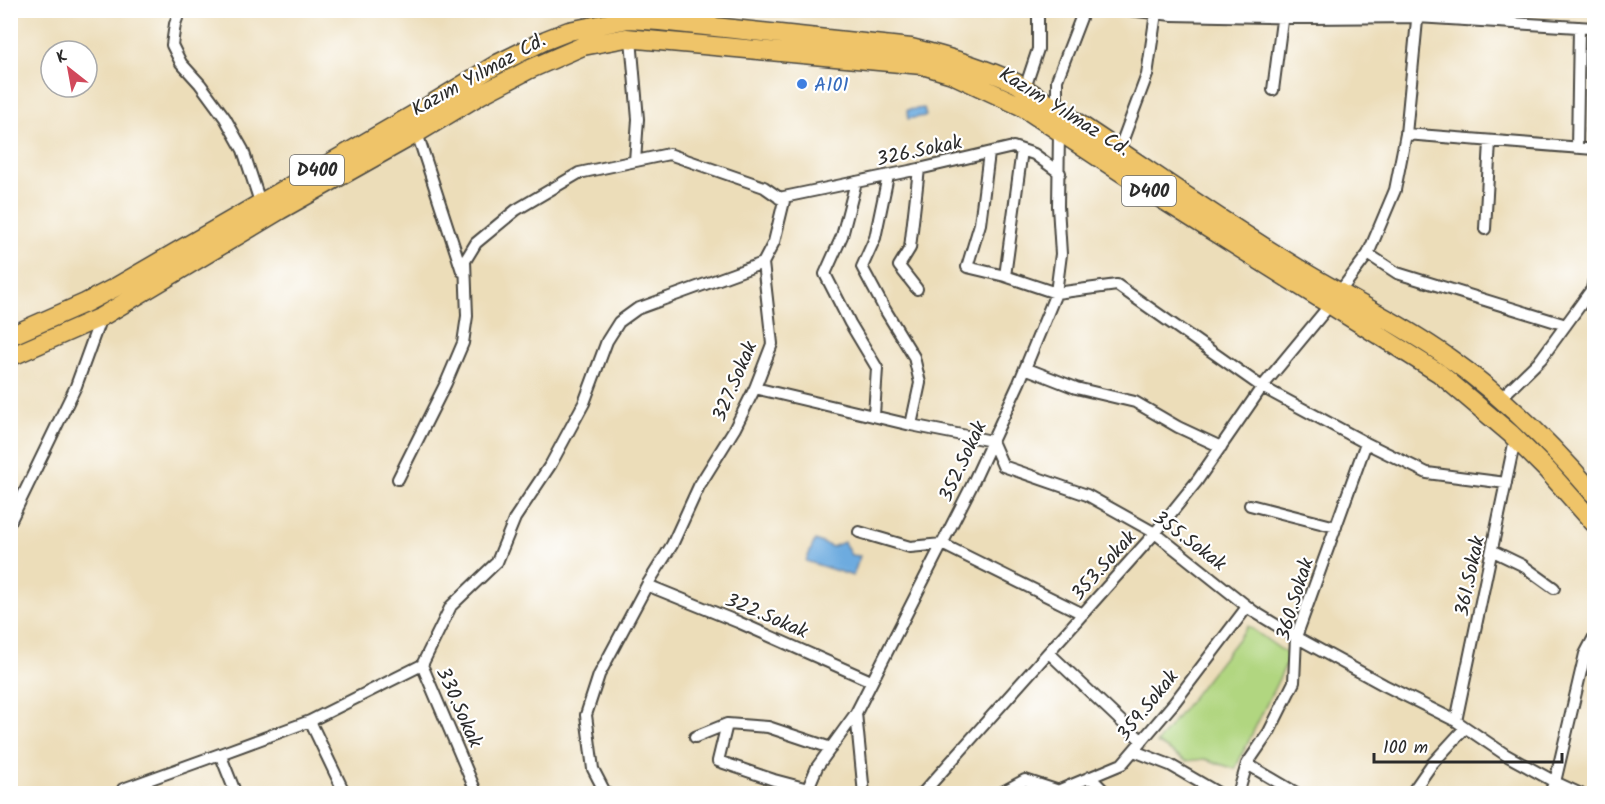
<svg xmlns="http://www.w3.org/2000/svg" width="1605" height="804" viewBox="0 0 1605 804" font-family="Kalam,sans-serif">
<rect width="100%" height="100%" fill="#fff"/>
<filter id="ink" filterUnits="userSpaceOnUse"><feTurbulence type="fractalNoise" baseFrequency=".0167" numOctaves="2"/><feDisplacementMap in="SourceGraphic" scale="12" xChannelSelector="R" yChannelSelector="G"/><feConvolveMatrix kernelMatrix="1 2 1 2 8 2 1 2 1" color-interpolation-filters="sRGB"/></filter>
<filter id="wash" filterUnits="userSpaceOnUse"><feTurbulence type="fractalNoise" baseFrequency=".008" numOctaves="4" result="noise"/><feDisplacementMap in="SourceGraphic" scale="24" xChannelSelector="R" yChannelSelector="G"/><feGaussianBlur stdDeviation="1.35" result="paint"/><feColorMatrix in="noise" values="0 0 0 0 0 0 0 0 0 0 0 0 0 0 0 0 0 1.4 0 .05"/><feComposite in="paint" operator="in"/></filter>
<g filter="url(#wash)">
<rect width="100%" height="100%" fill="#ecddb9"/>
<path fill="#b1d680" stroke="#6e8056" stroke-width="1.5" d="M1248,626L1290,656L1235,769L1205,759L1186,761L1157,743Z"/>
<path fill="#6dabdf" stroke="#4c6b85" stroke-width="1.5" d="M924,108L926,116L908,119L907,110Z
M815,540L832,547L844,542L851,555L860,556L853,576L806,561Z"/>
</g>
<g filter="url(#ink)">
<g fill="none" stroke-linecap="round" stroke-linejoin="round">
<g stroke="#484640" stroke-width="14">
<path id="minor" d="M180,10L175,24L172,45L181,63L200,84L225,118L243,150L260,202
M1128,10L1172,15L1309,18L1417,17L1594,28
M631,39L638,119L635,161
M1025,88L1038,49V10
M1273,90L1283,13
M1057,109V80L1084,10
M417,133L462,271
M1406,134L1594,149
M1577,148L1579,27
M1022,150L1005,276L1056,293L1117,285L1262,387L1366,443L1427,473L1506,483
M1119,150L1147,75L1156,13
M989,153L980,224L967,267L1005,276
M888,176L875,238L862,267L884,308L914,357L920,383L911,425
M856,182L842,236L825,274L850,323L877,368L874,415
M779,198L919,169L1013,147L1034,154L1060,173
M1485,229L1490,142
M1368,254L1397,273L1566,325
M917,289L899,266L910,248L919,169
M1025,368L1076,388L1135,402L1178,427L1221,447
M755,388L911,425L992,441L1003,466L1087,495L1155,533L1253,611L1296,637L1384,685L1456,721L1506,755L1555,782L1581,794
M1500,399L1541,359L1592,289L1594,279
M398,479L446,383L463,343L467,316L465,261L476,243L516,210L579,173L669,154L764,187L784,201L774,242L763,263L772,344L755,388L735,428L699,486L672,545L647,585L599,675L586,715L593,769L606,794
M1250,505L1336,527
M10,522L76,386L101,317
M859,532L910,547L942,544L1083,614
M1493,551L1522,565L1554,588
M647,585L738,622L871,681
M1049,653L1142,741
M1456,721L1515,439
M727,724L718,761L774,780L808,789
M695,737L727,724L768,727L831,748
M1134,751L1170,765L1220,794
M220,754L310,721
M1247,764L1298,794
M1090,777L1107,794
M806,793L817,767L856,713
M123,794V789L220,754L236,794
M345,794L310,721L422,665
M477,794L422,665L451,606L497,562L515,518L551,464L584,403L607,341L619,322L637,309L763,263
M864,794L856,713L971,487L1019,383L1056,293L1061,254L1058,206L1059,131
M922,794L1155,533L1197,481L1262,387L1329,306L1368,254L1395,190L1406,134L1418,10
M999,794L1025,780L1056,790L1058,793
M1050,794L1122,764L1174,703L1247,607
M1238,794L1247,764L1269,732L1294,682L1296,637L1366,443
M1411,794L1432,764L1465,728
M1549,794L1555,782L1585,654L1594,637"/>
</g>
<g stroke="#484640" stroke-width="21">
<path id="trunk" d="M10,336L85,303L116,287L425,108L499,63L546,40L569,31L628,19L659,21L911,48C948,57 982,67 1016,83C1113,144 1206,213 1304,272C1352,301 1403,325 1449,358C1503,396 1551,444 1594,494
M10,357L101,317L280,210L417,133L480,95L528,70L583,46L626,38L922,65L952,74L1021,106L1157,196L1439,373L1511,434L1547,470L1594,523"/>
</g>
<use href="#minor" stroke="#fff" stroke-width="10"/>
<use href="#trunk" stroke="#efc469" stroke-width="18"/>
</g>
</g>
<circle fill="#3f7fe0" stroke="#fff" stroke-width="2" cx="802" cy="84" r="6"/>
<g text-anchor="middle" stroke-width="4.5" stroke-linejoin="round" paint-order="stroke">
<g fill="#fff" stroke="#6b6b6b" stroke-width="1.5">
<rect x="290" y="155" width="54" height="30" rx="4.5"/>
<rect x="1122" y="176" width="54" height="30" rx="4.5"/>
</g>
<g font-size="18" font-weight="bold" fill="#2b2b2b">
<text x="317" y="176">D400</text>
<text x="1149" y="197">D400</text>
</g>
<g font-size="20" fill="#2b2b2b" stroke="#fff">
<text transform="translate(478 74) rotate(-29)" y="7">Kazım Yılmaz Cd.</text>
<text transform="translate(1065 111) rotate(32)" y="7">Kazım Yılmaz Cd.</text>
<text transform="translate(919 150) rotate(-12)" y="7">326.Sokak</text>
<text transform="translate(734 381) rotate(-67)" y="7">327.Sokak</text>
<text transform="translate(962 461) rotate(-65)" y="7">352.Sokak</text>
<text transform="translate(1190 540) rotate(37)" y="7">355.Sokak</text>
<text transform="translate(1103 565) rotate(-48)" y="7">353.Sokak</text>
<text transform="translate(1469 576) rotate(-78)" y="7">361.Sokak</text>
<text transform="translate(1294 599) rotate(-73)" y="7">360.Sokak</text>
<text transform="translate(767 615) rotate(23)" y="7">322.Sokak</text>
<text transform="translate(1147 705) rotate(-51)" y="7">359.Sokak</text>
<text transform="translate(460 707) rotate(66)" y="7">330.Sokak</text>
</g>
<g font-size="20" fill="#366cbe" stroke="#fff" text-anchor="start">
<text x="814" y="91">A101</text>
</g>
</g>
<rect width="1605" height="804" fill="none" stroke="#fff" stroke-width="36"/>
<g transform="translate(69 69) rotate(329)"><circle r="28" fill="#ffffff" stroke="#aaaaaa" stroke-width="1.5"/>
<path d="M0-4.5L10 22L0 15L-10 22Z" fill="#d1495b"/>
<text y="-9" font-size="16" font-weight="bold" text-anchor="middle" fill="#2b2b2b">K</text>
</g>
<path d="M1374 753v9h188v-9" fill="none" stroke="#2b2b2b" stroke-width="3"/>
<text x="1383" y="753" font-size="18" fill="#2b2b2b" stroke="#ffffff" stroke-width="4.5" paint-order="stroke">100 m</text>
</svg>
